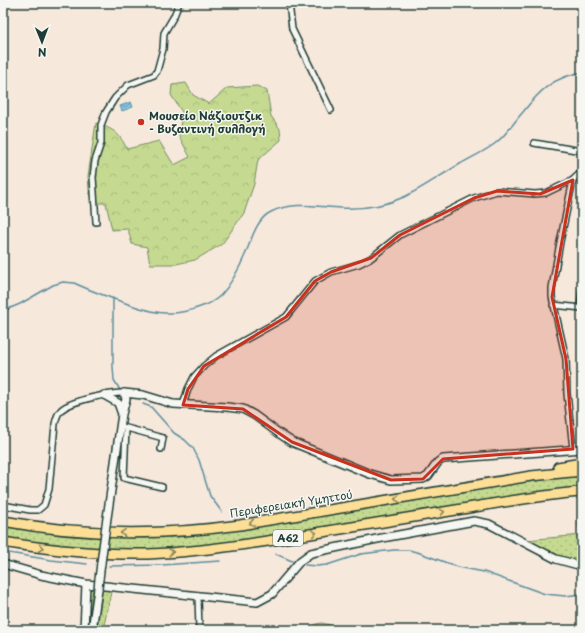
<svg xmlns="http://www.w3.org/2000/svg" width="585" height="633" viewBox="0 0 585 633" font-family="'Playpen Sans',sans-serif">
<defs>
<pattern id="grass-dots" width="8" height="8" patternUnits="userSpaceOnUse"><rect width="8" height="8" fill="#c5da90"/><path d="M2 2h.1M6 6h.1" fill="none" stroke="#a9bc7d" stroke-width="1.8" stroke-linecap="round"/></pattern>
<pattern id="forest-crowns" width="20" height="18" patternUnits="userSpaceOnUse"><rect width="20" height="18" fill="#c5da90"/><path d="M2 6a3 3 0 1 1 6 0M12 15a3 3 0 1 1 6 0" fill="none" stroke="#a9bc7d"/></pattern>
<pattern id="water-waves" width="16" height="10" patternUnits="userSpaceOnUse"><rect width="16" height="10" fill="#83c4e4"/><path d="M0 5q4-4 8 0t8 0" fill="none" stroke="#6ba0ba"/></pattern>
</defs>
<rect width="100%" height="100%" fill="#f7e8dc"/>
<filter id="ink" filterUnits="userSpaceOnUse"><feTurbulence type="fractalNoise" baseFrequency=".025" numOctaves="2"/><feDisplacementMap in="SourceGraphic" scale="8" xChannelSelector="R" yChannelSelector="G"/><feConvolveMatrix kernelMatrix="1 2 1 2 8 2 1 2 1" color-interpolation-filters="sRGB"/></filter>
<g filter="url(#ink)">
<path fill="url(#grass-dots)" stroke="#728c62" d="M582,475V487L533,493L235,543L147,551L87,549L3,539V526L59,535L87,537L146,538L205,534L291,521L495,486Z
M582,535V562L563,560L526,540Z
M93,588L88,630H86L89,591Z
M103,588H112L103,630H97Z"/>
<path fill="url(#forest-crowns)" stroke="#728c62" d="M186,83L193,95L209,104L227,88L257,86L267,91L271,116L280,129L281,140L258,160L254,184L244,213L222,244L195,260L176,264H150L147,247L132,244L128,229L112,230L106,203H90L88,176L96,123C114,130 118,131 127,149L159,141L174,165L190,157L179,136L182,112L171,95L172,85Z"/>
<path fill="#c5da90" stroke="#728c62" d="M322,623L330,625L338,630C332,630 327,627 321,628C316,628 313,630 308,630L316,624Z"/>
<path fill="url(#water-waves)" stroke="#5b8e9e" d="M131,102L133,107L122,111L120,106Z"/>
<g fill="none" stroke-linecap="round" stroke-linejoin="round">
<path stroke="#5b8e9e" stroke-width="1.5" d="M113,298V367L114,380L120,390
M3,311L20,304L53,285L63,282L74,283C87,289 100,294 114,299C145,310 167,320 200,307C207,305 216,300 221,295C231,284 239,269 245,255C251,241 256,219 271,212C293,201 318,207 341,208C362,209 384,206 404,197C423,188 441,175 460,164C472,157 486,151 497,142C507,134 514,122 523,112C541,89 553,78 582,72
M143,404L151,407L174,433L185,440L193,448L199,460L210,496L222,512
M3,552L51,560L87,564
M276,554L292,561
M305,565L317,566L327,565L361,554L394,550H409L420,553L458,567L484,572L545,594L565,596L582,594
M109,566L162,565L220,561"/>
<g stroke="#1f3d34" stroke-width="8">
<path id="street" d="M289,3L292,29L331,110
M534,143L582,151
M96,222L93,177L95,161L101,143V125L106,112L115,98L128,85L154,75L157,71L163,49L164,33L174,16L179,3
M553,305L582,308
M580,308L582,289
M183,405L188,389L194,377L204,366L216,356L286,317L315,281L331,272L359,264L371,258L400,235L474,198L497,191L535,194L546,193L573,180L582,171
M123,427L163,438L161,449
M126,428L124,478L162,487
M573,449L567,394L566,359L552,297V288L560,242L573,180
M3,505L30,510H38L44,505L49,489L55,424C56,419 58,413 61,410C72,400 110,393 124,393
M582,520V526
M198,596L199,630"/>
</g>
<g stroke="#1f3d34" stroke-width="10">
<path id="secondary" d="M124,393L143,395L173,404L227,407L243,409L254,415L280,434L292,442L370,474L391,480L423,479L428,476L438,462L443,459L582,449
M104,395L118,403L122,414
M106,525L122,414L126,399L124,393
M3,564L41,575L86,584L257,602L272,594L300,561L311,553L377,539L474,521L489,524L556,559L582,566
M99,579L101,563
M84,630L86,584
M92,630L98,589"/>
</g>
<g stroke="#1f3d34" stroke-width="12">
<path id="highway" d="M558,467L582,463
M3,521C82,536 161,536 240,525L531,476L582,471
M3,542C51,550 99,555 148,554C200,552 252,544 304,535C353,527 401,519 450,511C494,504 538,495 582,492"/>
</g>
<use href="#street" stroke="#f6f6f2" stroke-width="5"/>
<use href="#secondary" stroke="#f6f6f2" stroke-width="7"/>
<use href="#highway" stroke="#fdde96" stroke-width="9"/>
<g stroke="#1f3d34" stroke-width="10" stroke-linecap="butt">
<path id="secondary-bridge" d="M101,563L106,525
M98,589L99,579"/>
</g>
<use href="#secondary-bridge" stroke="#f6f6f2" stroke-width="7"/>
</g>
<defs><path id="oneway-chevron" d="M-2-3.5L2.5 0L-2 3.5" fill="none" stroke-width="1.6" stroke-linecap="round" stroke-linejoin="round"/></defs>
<g stroke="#838560">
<use href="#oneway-chevron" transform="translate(397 499) rotate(171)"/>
<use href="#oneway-chevron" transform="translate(442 512) rotate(-9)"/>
<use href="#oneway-chevron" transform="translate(252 523) rotate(170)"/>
<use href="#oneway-chevron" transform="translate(123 533) rotate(-179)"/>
<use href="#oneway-chevron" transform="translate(314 533) rotate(-9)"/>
<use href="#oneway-chevron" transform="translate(41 548) rotate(8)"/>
<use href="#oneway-chevron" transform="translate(171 552) rotate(-4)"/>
</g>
</g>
<path fill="#c8321e" fill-opacity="0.2" stroke="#c8321e" stroke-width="3" stroke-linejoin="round" d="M573,180L552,297L566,359L573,449L443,459L423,479L391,480L292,442L243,409L183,405L188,389L204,366L286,317L315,281L331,272L371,258L400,235L474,198L497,191L540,194Z"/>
<circle fill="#c8321e" stroke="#f6f6f2" stroke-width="1.5" cx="141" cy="122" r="4"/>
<g text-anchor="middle" stroke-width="3" stroke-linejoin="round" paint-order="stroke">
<rect fill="#f6f6f2" stroke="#60746d" stroke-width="1" x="273" y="530" width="30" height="16" rx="3"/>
<g font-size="10" font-weight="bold" fill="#1f3d34">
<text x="288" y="542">Α62</text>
</g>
<g font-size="11" font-weight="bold" fill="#1f3d34" stroke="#f6f6f2" text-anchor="start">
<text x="149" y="120">Μουσείο Νάζιουτζικ<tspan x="149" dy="13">- Βυζαντινή συλλογή</tspan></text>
</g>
<g font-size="11" fill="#1f3d34" stroke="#f6f6f2">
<text transform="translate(291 504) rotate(-9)" y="4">Περιφερειακή Υμηττού</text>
</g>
</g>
<rect width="585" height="633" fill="none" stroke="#f6f6f2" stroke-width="16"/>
<rect x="8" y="8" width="569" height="617" fill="none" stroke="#1f3d34" stroke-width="1.5" filter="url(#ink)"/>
<g transform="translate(42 42) rotate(179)" stroke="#f6f6f2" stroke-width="3" paint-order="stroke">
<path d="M0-3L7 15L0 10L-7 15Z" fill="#1f3d34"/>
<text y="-6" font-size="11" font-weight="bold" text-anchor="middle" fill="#1f3d34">N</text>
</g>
</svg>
